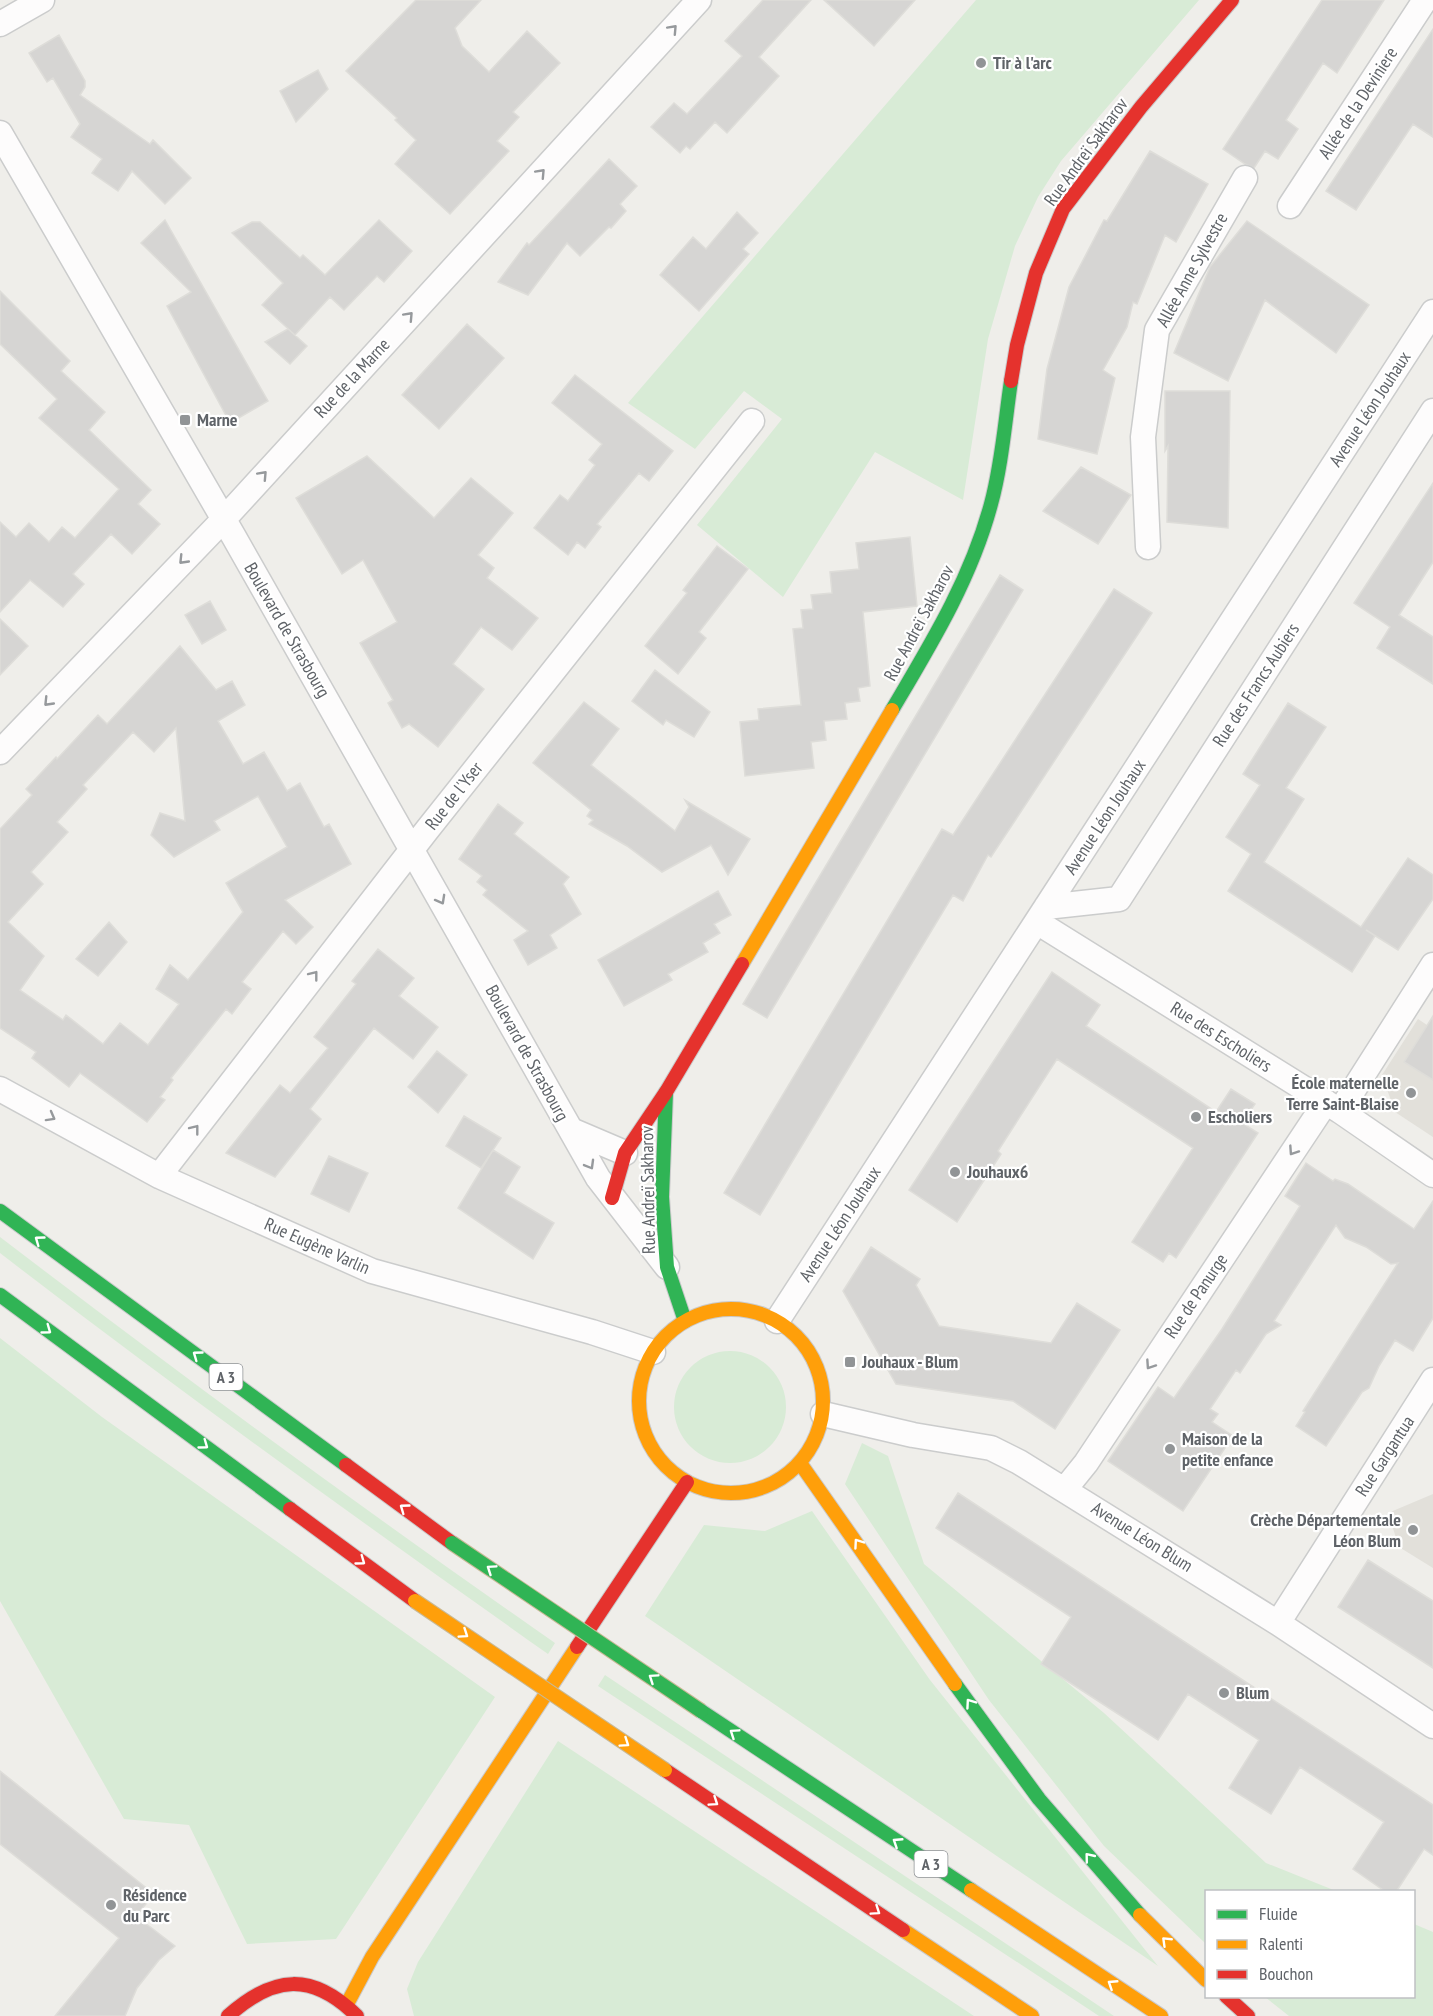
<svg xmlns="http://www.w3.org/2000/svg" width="1433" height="2016" viewBox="0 0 1433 2016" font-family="'PT Sans Narrow',sans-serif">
<rect width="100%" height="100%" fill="#efeeea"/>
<path fill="#e2e0da" d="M1418,1019L1433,1029V1137L1395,1112L1382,1075Z
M1433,1494V1568L1399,1547L1388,1513Z"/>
<path fill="#d8ebd6" d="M976,0H1199L1061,161L1038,197L1015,246L988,339L963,500L875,452L783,597L697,525L782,419L744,391L695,449L628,403Z
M0,1237C182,1376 367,1512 555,1643L548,1654C363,1523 179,1391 0,1253Z
M0,1338L102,1417L495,1697L336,1939L247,1944L189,1825L124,1819L0,1601Z
M674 1407a56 56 0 1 1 112 0a56 56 0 1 1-112 0Z
M862,1443L888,1456L924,1564L1104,1713L1266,1863L1336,1891L1206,1892V1944L1104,1846L989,1700L845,1484Z
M812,1511L930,1680L1158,1966L645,1616L704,1525L765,1531Z
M605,1675L1114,2016H1099L598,1686Z
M558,1741L974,2016H414L407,1989L418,1962Z
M1414,1924L1433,1932V2016H1289L1265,1997L1414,1996Z"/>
<path fill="#d6d5d3" stroke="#deddd9" stroke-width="1.5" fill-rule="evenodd" d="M416,0H481L455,28L462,46L489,72L527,31L560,63L513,112L519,117L497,141L509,151L450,214L395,164L416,140L395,120L397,118L346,71Z
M763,0H811L759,57L779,76L727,133L715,122L690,149L686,146L680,153L651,127L674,103L687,114L742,56L725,41Z
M824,0H915L874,46Z
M1322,0H1384L1337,73L1323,63L1286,120L1298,129L1278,159L1265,151L1254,168L1245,164L1223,149Z
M1433,29V137L1413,124L1356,210L1326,191Z
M59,35L85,81V87L80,95L150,144L153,140L191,178L165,204L132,171L118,191L92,173L102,159L71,137L80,124L53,78L47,82L29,53Z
M318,70L328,89L296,122L280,91Z
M1150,151L1208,184L1176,242L1165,235L1137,304L1133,302L1127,327L1103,370L1115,378L1097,454L1038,439L1047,369L1069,287L1104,220L1107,221Z
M609,159L637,186L620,204L626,211L611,228L609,227L580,256L567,243L528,295L498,282L527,243L529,245Z
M737,212L758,233L743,249L749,254L699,311L660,275L693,237L706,249Z
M165,220L268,401L230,423L167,306L191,292L141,243Z
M379,220L412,251L384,282L377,276L344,310L330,297L295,335L262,305L283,283L232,233L252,222H260L300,258L303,255L325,275Z
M1247,221L1369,305L1336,353L1265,300L1228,381L1174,353L1210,267Z
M0,291L70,361L61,371L105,412L89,430L151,490L138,504L160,524L132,554L111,534L73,574L84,584L63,607L30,580L0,612V522L16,537L29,523L49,542L62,527L75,538L119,489L39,418L57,399L0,344Z
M467,324L504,358L439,429L402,395Z
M288,329L307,346L290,364L265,342Z
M575,375L673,451L649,481L639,473L597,524L601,527L585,548L577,542L568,555L534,528L560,495L568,501L595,465L589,460L602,444L552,403Z
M1165,391H1230L1228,528L1167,522L1168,446L1165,451Z
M367,456L434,518L471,478L513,513L478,555L494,568L487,578L538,618L512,650L481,627L453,664L484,689L438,747L409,724L402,728L388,703L393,700L360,643L397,622L363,560L342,574L296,498Z
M1081,467L1131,495L1098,544L1043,511Z
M1433,483V562L1399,615L1433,637V684L1377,648L1390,627L1354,603Z
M910,537L917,606L863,612L870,686L858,688L860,701L845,703L847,719L824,721L826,740L811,742L814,768L745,776L740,722L759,720L758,709L801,705L793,629L803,628L801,610L813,609L811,595L832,593L830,572L859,569L856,543Z
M717,546L748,569L699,632L706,638L678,674L645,646L687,593L683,590Z
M1000,575L1023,590L767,1018L743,1004Z
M1114,589L1152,613L991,857L988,855L963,901L953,895L760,1215L724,1193L942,829L953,835Z
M210,601L226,630L202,644L185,615Z
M0,619L28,646L0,675Z
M180,646L216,690L232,681L245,705L218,721L243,764L264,752L287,791L300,783L324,827L329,824L351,864L285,900L313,927L296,944L283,931L242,982L251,989L232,1014L226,1009L171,1078L173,1080L160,1097L165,1100L147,1122L80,1073L69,1087L32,1058L36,1052L0,1028V829L32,795L26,789L56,757L57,759L98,715L107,724ZM176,728L185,821L160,813L151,835L174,857L220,830L214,821L258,796L287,847L226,883L243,912L188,980L170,965L156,989L179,1004L148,1045L120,1023L103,1044L66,1015L63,1020L20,990L44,956L8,922L43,884L31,872L68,832L57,822L87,789L83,785L133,732L154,752Z
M655,670L710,712L694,737L666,720L663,725L632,701Z
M584,702L619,729L591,765L675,831L689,807L685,800L750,839L728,875L711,845L662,872L627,846L589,824L593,820L587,816L591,810L533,763Z
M1288,703L1326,727L1286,788L1304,799L1264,862L1361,927L1408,858L1433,875V899L1398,950L1366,930L1375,936L1352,972L1228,891L1251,854L1226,837L1260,785L1243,774Z
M498,804L523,823L514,834L569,877L563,884L581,914L550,935L557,948L528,965L514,940L528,931L483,895L487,890L477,882L482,876L459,859Z
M718,891L731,915L714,924L720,933L703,943L708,952L668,974L672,980L624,1006L598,960Z
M109,922L127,942L98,976L76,959Z
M378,949L414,978L399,996L438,1027L413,1059L374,1028L310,1109L321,1119L275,1177L226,1153L280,1085L290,1093L328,1048L314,1037L356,984L352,981Z
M1052,972L1100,1005L1086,1026L1216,1112L1231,1089L1255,1104L1242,1123L1258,1133L1176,1258L1169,1253L1163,1262L1132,1242L1193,1148L1057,1059L998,1151L1001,1154L957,1222L909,1190Z
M1433,1016V1080L1404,1062Z
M437,1051L467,1075L438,1113L408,1087Z
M464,1116L501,1138L481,1168L446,1146Z
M493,1150L520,1167L504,1193L554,1223L533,1259L458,1208Z
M329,1156L368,1173L349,1212L311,1194Z
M1306,1163L1333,1181L1335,1179L1348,1184L1414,1229L1433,1201V1318L1413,1351L1395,1340L1379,1366L1369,1388L1362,1392L1326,1446L1296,1426L1305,1412L1303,1411L1398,1263L1391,1264L1366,1247L1345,1238L1336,1225L1274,1321L1281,1325L1266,1334L1240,1373L1236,1370L1210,1409L1218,1414L1212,1422L1233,1436L1183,1511L1108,1461L1158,1387L1174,1398L1222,1329L1300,1206L1285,1196Z
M871,1247L920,1279L916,1285L939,1326L1051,1343L1077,1303L1120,1330L1055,1429L1013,1401L896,1384L843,1291Z
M958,1493L1433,1805V1855L1424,1849L1396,1892H1386L1353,1869L1384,1822L1300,1767L1271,1814L1229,1788L1259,1740L1188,1694L1158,1740L1041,1664L1071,1617L936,1528Z
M1368,1560L1433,1601V1668L1338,1607Z
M0,1771L154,1894L136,1916L175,1946L159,1960L137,1988L125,2016H55L119,1938L0,1844Z"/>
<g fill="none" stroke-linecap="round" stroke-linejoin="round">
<g stroke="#cbcccc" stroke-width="27">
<path id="street" d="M0,24L42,0
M0,133L234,537L598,1178L667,1267
M1290,206L1425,0
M1148,547L1143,437L1157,330L1245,178
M0,752L224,519L699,0
M1046,907L1119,899L1433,411
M1037,922L1340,1111L1433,1175
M0,1089L159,1176L372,1271L592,1332L653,1352
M1340,1111L1433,965
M571,1130L625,1153
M159,1176L427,830L752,421
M777,1321L1433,312
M823,1414L913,1435L991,1448L1019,1462L1278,1623L1433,1726
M1065,1489L1086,1463L1326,1102
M1278,1623L1433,1380"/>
</g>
<g stroke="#cacacb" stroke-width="16">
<path id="fast" d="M892,710C931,644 971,579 991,504C1002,464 1005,421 1011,381
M666,1092L662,1197L667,1267L685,1321
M0,1211L346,1465
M0,1295L290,1509
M955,1684L1039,1799L1140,1915
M701,1711L971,1890"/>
</g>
<g stroke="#cacacb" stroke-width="16">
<path id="slow" d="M742,964L892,710
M639 1401a92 92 0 1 1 184 0a92 92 0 1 1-184 0Z
M800,1463L955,1684
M971,1890L1161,2016
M1140,1915L1206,1980
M903,1930L1032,2016
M347,2004L372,1957L577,1647"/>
</g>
<g stroke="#cacacb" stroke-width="16">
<path id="jam" d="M1011,381L1017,345L1036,273L1063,209L1141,107L1232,0
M612,1198L625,1153L666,1092L742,964
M346,1465L452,1543
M290,1509L415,1601
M577,1647L687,1482
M665,1770L903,1930
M1226,1996L1248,2016
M228,2016C274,1975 312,1972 357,2016"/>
</g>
<use href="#street" stroke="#fdfcfc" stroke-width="24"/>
<use href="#fast" stroke="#30b455" stroke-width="14"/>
<use href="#slow" stroke="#ff9f0a" stroke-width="14"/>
<use href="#jam" stroke="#e5322d" stroke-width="14"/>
<g stroke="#c8b996" stroke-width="16" stroke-linecap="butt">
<path id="fast-bridge" d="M452,1543L701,1711"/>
</g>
<g stroke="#c8b996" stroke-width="16" stroke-linecap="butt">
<path id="slow-bridge" d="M415,1601L665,1770"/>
</g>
<use href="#fast-bridge" stroke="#30b455" stroke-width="14"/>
<use href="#slow-bridge" stroke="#ff9f0a" stroke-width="14"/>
</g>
<defs><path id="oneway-chevron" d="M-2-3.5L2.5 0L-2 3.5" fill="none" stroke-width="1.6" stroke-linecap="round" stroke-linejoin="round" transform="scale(1.5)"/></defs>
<g stroke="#96999c">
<use href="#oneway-chevron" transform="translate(673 29) rotate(-47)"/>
<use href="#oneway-chevron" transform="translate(541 173) rotate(-47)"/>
<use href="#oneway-chevron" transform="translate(409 316) rotate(-47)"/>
<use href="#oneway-chevron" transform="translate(263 475) rotate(-47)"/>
<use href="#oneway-chevron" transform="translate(183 560) rotate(134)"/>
<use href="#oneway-chevron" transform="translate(48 702) rotate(134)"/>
<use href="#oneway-chevron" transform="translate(441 900) rotate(61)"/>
<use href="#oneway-chevron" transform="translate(314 975) rotate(-52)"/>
<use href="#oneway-chevron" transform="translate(51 1117) rotate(29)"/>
<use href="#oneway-chevron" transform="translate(195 1129) rotate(-52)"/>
<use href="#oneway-chevron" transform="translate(1293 1151) rotate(124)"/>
<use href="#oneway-chevron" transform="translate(590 1165) rotate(60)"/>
<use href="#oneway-chevron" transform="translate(1150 1365) rotate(124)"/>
</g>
<g stroke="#fff">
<use href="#oneway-chevron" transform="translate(39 1240) rotate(-144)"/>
<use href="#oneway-chevron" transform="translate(47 1330) rotate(36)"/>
<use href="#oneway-chevron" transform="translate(197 1355) rotate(-144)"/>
<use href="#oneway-chevron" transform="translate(204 1445) rotate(36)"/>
<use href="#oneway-chevron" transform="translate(404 1508) rotate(-144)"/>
<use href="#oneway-chevron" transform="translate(858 1543) rotate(-125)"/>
<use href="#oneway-chevron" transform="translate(361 1561) rotate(36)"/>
<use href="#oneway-chevron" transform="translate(491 1569) rotate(-146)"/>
<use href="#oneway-chevron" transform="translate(464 1634) rotate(34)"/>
<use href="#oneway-chevron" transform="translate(653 1678) rotate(-146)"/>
<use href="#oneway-chevron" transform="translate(970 1703) rotate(-125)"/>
<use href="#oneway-chevron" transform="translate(734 1733) rotate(-146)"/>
<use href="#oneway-chevron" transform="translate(625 1743) rotate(34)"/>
<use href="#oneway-chevron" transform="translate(714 1802) rotate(34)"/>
<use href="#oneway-chevron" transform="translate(897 1842) rotate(-147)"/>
<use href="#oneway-chevron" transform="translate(1089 1857) rotate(-129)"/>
<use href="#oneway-chevron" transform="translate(876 1911) rotate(34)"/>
<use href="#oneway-chevron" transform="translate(1166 1941) rotate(-136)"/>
<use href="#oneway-chevron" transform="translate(1112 1984) rotate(-147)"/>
</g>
<g fill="#919496" stroke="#fff" stroke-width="2">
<circle cx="981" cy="63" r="6"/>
<rect x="179" y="414" width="12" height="12" rx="3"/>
<circle cx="1411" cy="1093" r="6"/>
<circle cx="1196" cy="1117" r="6"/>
<circle cx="955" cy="1172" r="6"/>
<rect x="844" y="1356" width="12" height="12" rx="3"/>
<circle cx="1170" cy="1449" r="6"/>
<circle cx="1413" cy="1530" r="6"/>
<circle cx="1224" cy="1693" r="6"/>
<circle cx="111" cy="1905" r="6"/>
</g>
<g text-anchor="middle" stroke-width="4.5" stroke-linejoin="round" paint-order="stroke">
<g fill="#fff" stroke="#8f9295" stroke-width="1.5">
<rect x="209.5" y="1364" width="33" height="26" rx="4.5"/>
<rect x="914.5" y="1851" width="33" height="26" rx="4.5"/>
</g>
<g font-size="16" font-weight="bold" fill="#5f6368">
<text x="226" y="1383">A 3</text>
<text x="931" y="1870">A 3</text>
</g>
<g font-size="18" font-weight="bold" fill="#5f6368" stroke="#fff" text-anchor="start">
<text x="993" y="69">Tir à l'arc</text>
<text x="197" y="426">Marne</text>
<text x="1399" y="1089" text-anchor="end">École maternelle<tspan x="1399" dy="21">Terre Saint-Blaise</tspan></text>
<text x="1208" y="1123">Escholiers</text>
<text x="967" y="1178">Jouhaux6</text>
<text x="862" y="1368">Jouhaux - Blum</text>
<text x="1182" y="1445">Maison de la<tspan x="1182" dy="21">petite enfance</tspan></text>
<text x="1401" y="1526" text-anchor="end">Crèche Départementale<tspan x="1401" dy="21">Léon Blum</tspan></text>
<text x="1236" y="1699">Blum</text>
<text x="123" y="1901">Résidence<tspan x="123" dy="21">du Parc</tspan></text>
</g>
<g font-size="18" fill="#5f6368" stroke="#fff">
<text transform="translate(1358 103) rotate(-57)" y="6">Allée de la Deviniere</text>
<text transform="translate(1086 152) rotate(-54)" y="6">Rue Andreï Sakharov</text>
<text transform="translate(1192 270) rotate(-61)" y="6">Allée Anne Sylvestre</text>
<text transform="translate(352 378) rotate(-47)" y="6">Rue de la Marne</text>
<text transform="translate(1370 409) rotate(-57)" y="6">Avenue Léon Jouhaux</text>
<text transform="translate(919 623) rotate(-62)" y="6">Rue Andreï Sakharov</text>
<text transform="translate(287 630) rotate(60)" y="6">Boulevard de Strasbourg</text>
<text transform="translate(1256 685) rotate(-57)" y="6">Rue des Francs Aubiers</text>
<text transform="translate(454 796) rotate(-52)" y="6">Rue de l'Yser</text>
<text transform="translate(1105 817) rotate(-57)" y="6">Avenue Léon Jouhaux</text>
<text transform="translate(1221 1037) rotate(32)" y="6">Rue des Escholiers</text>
<text transform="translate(527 1053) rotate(61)" y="6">Boulevard de Strasbourg</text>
<text transform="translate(648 1190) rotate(-91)" y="6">Rue Andreï Sakharov</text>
<text transform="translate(840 1224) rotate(-57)" y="6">Avenue Léon Jouhaux</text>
<text transform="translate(317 1246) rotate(24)" y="6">Rue Eugène Varlin</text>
<text transform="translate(1196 1296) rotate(-56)" y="6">Rue de Panurge</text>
<text transform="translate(1385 1456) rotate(-57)" y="6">Rue Gargantua</text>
<text transform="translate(1142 1537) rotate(32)" y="6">Avenue Léon Blum</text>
</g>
</g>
<rect x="1205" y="1890" width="210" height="108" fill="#ffffff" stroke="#bfc1c3" stroke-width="1.5"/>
<rect x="1217" y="1910" width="30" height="9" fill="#30b455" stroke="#bfc1c3" stroke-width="1.5"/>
<text x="1259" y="1920" font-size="18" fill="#5f6368">Fluide</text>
<rect x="1217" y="1940" width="30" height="9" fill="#ff9f0a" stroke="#bfc1c3" stroke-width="1.5"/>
<text x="1259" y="1950" font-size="18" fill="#5f6368">Ralenti</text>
<rect x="1217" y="1970" width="30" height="9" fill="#e5322d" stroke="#bfc1c3" stroke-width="1.5"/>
<text x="1259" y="1980" font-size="18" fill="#5f6368">Bouchon</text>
</svg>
